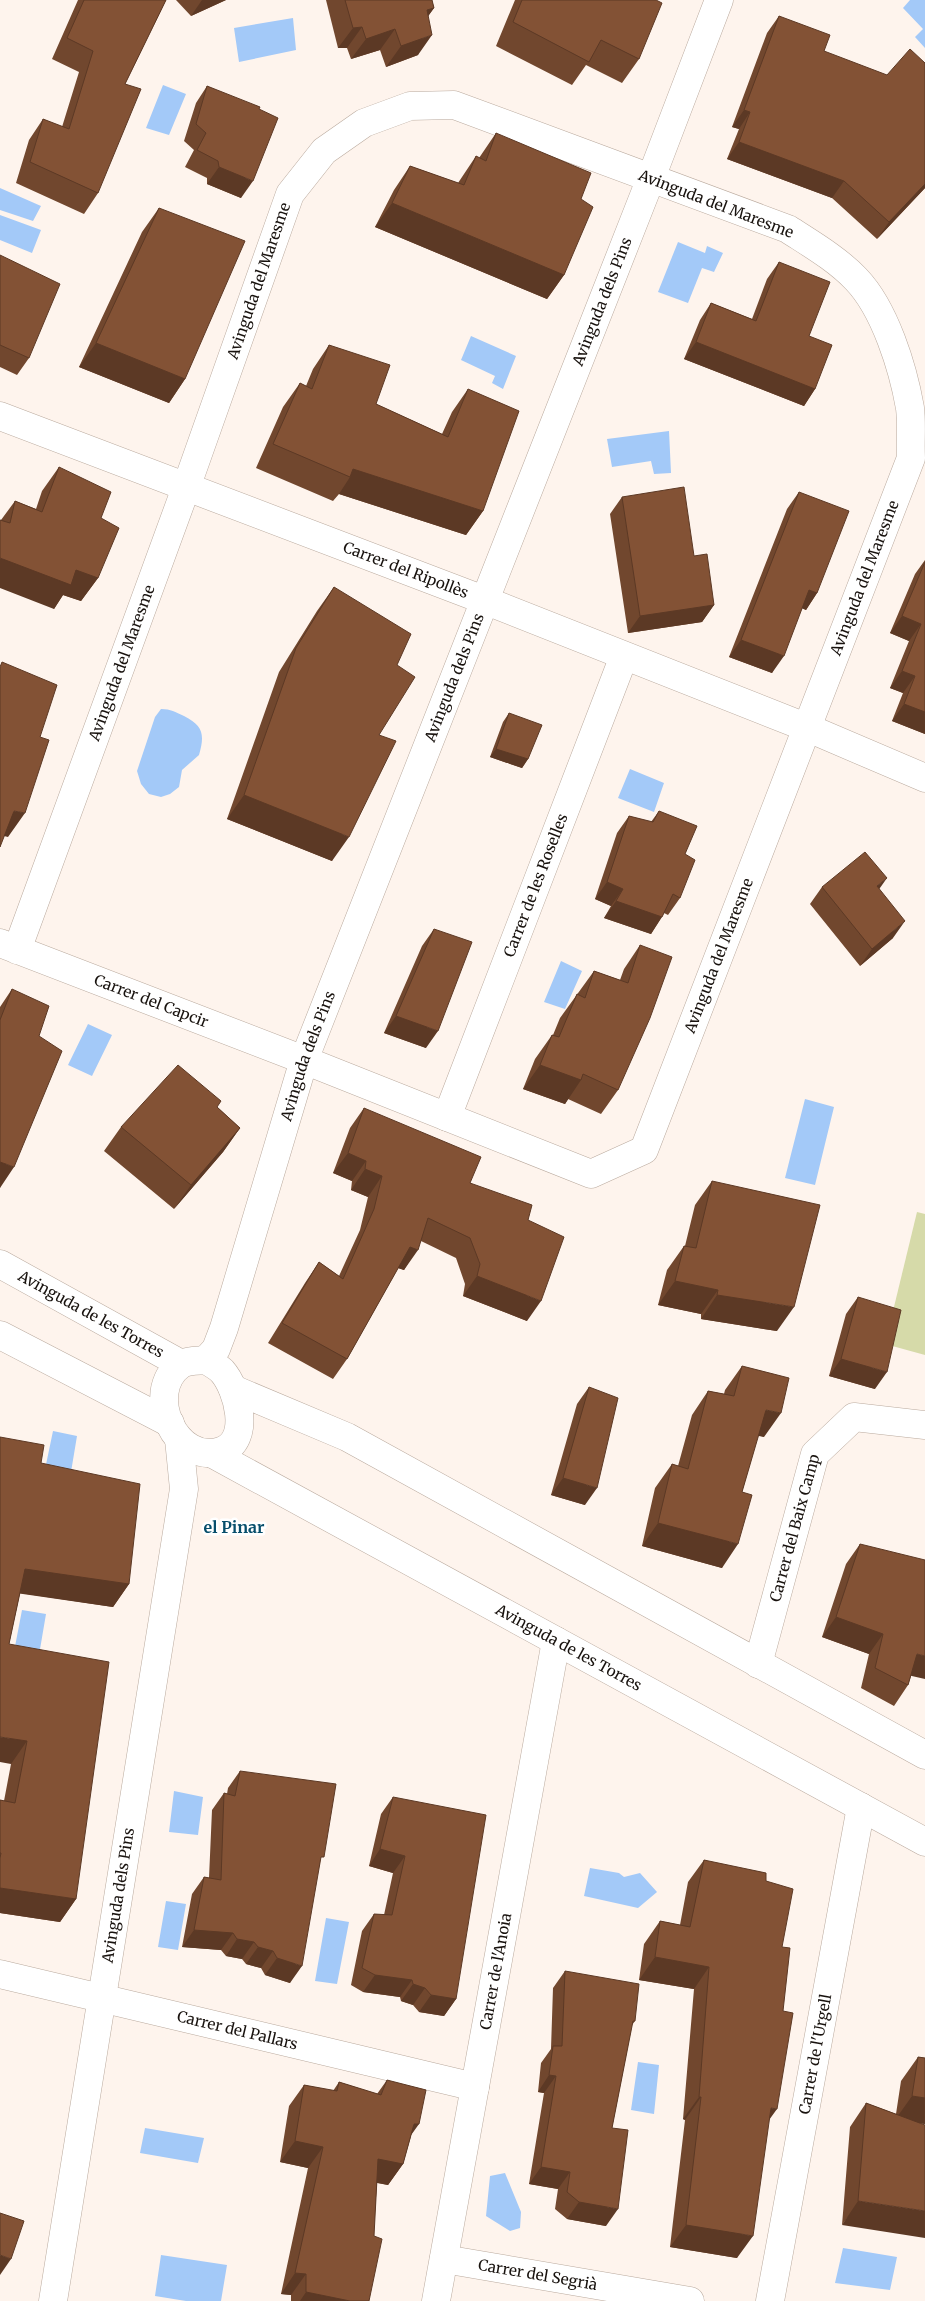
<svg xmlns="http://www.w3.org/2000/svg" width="925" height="2301" viewBox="0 0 925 2301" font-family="Merriweather,serif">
<rect width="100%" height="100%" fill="#fef4ed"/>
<path fill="#d6daa9" d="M917,1212L925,1214V1355L885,1344Z"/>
<path fill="#a3c9f8" d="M910,0H925V48L915,37L923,29L903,8Z
M293,18L296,50L239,62L234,28Z
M163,85L186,94L169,135L146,128Z
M0,188L41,206L33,221L0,210Z
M0,215L41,230L32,253L0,240Z
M678,242L705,253L707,246L723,253L714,272L702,268L688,303L658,292Z
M471,336L516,356L503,389L492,383L495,376L461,360Z
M669,431L671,473L654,474L651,461L612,467L607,439Z
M161,709C171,709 175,712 184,716C203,726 205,734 199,755L182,770L179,787L170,794L161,797L149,794L141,784L137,771L155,717Z
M630,769L664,783L654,812L618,798Z
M561,961L582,971L565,1009L544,1002Z
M88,1024L112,1035L92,1076L68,1065Z
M805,1099L834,1107L815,1185L785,1178Z
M53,1431L77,1436L68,1490L43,1479Z
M22,1610L46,1614L38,1661L13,1657Z
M174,1791L203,1797L198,1835L169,1832Z
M590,1868L619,1873L624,1877L640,1873L657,1892L638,1908L584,1896Z
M166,1901L186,1904L178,1950L158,1947Z
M326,1918L349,1922L337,1984L315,1981Z
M638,2062L659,2065L654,2114L631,2110Z
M145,2128L204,2138L198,2163L140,2153Z
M505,2173L521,2212L520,2228L510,2231L486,2216L490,2176Z
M843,2248L897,2257L890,2290L835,2283Z
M161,2255L227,2265L221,2301H186L155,2296Z"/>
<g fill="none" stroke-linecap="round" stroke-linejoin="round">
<g stroke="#baaa9e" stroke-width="29">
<g id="street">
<path id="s1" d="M0,416L484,600L808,728L925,778"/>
<path id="s2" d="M0,943L304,1060L591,1174L644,1150L911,458C910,442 912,424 910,408C903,368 885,309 856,279C837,259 811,244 788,229L454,105L410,106L364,123L324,151L290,194L187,485L17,950"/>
<path id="s3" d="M447,1117L624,656"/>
<path id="s4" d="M0,1264L181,1364"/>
<path d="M0,1335L170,1423"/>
<path id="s5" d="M206,1360L216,1349L224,1328L304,1060L651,178L719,0"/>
<path d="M206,1360C211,1363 218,1367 222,1371C238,1389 252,1441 221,1451C176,1466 143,1393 180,1365C187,1360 199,1361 206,1360Z"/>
<path d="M233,1389L347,1437L925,1755"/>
<path id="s6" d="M213,1454L925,1842"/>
<path id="s7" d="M758,1664L815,1454L854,1417L925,1425"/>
<path id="s8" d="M0,1974L475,2087"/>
<path id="s9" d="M444,2259L690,2301"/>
<path id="s10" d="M53,2301L184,1489L179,1439"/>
<path id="s11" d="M436,2301L556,1641"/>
<path id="s12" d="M770,2301L861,1807"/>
</g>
</g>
<use href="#street" stroke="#fff" stroke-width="28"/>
</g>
<path fill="#71472e" d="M78,0H166L125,84L98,193L84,214L16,183L29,140L43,119L62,127L79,72L52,59Z
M176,0H226L191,16Z
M326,0H432L434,8L428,16L418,55L386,67L380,50L351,59L347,48H338Z
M515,0H656L639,59L622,83L586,65L572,85L496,46Z
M779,16L824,51L925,188L877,239L832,198L727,159L739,129L732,127L767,33Z
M207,86L259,109L241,198L207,184V178L185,167L194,150L184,141L196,103Z
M496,133L581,199L564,275L547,299L375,227L394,190L410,166L458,183L476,156L479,158Z
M159,208L185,379L169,403L79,367L142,232Z
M0,255L29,358L17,375L0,367Z
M779,262L809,336L815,389L804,406L684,359L700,320L711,303L752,319L767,279Z
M329,345L376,404L442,434L452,412L468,389L483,511L466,535L339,494L333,501L256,468L283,407L300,383L306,386L313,369Z
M59,467L101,518L98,578L81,601L63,595L54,609L1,520L15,501L36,509L42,491Z
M799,492L817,593L806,610L802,608L772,673L729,657L787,509Z
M622,497L694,556L714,605L702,622L628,633L610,514Z
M925,560V734L892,721L903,693L890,688L909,641L890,633L915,574Z
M334,587L397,665L379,735L332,861L227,819L279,672L317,611Z
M509,713L528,759L522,768L490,757L503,722Z
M659,811L685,854L680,898L668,915L664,913L651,934L604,918L611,906L595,899L617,833L629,816L651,822Z
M822,887L879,889L893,938L860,966L810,904Z
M434,929L426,1048L384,1033L422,946Z
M640,945L618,1090L601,1114L568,1099L565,1104L523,1089L535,1059L552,1035H553L560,1018L594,971L620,980L624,969Z
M12,989L39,1036L0,1188V1007Z
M217,1107L240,1128L223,1152L174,1209L104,1151L121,1127Z
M364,1108L470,1183L528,1220L527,1321L463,1296L465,1284L456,1258L421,1241L404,1270L398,1268L347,1359L333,1379L268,1343L305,1283L319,1262L339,1276L360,1230L368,1197L351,1190L352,1181L333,1173L350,1128Z
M712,1181L777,1331L701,1319V1314L658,1305L667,1270L684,1246H685L695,1205Z
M858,1297L875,1389L829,1376L846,1314Z
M742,1366L764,1437L758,1435L742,1492L722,1568L642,1546L655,1488L672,1464L678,1466L692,1415L708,1391L724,1394L725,1390Z
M589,1387L585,1505L551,1495L577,1404Z
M0,1437L41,1463L129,1584L113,1607L20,1593L9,1644L76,1899L60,1922L0,1913V1800L4,1801L11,1764Z
M860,1544L911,1676L908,1685L894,1706L861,1688L869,1654L822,1637L846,1564Z
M240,1771L320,1863L290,1983L265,1975L261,1968L246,1964L242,1959L226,1956L221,1950L182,1947L192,1894L204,1877L209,1878L212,1810L224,1793L227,1794L228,1788Z
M393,1797L456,1999L444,2016L419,2012L413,2005L401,2001L400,1997L363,1992L351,1985L362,1931L374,1914L384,1915L393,1873L369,1866L381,1814Z
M704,1860L766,1881L782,1947L769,2120L737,2258L670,2247L685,2120L683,2119L694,1989L639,1980L644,1944L660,1921L680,1925L688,1882Z
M565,1971L635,2021L632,2025L612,2128L606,2226L567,2219L555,2209L558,2189L529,2184L544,2093L538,2092L541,2063L551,2049L553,1988Z
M918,2057L925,2058V2124L920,2123L842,2225L850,2127L866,2103L896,2114L901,2081Z
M387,2080L411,2136L403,2164L388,2185L377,2183L369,2301H291V2295L281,2294L308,2168L280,2162L289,2106L304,2085L333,2091L339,2082L377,2094Z"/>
<path fill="#5c3925" d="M202,0H226L191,16Z
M434,8L419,29L427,10Z
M362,27L347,48H338L353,28Z
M395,29L380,50L351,59L366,39Z
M432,35L418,55L386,67L401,46Z
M744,110L750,112L739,129L732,127Z
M739,142L844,181L832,198L727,159Z
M219,167L253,181L241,198L207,184Z
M925,184V188L877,239L889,222Z
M392,203L564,275L547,299L375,227Z
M696,342L815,389L804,406L684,359Z
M96,343L185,379L169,403L79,367Z
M353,469L483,511L466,535L339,494L350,477Z
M0,558L76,570L98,578L81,601L63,595L54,609L0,588Z
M809,590L817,593L806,610L797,606Z
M714,605L702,622L628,633L640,616Z
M902,616L921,624L909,641L890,633Z
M741,640L784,656L772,673L729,657Z
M902,671L915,676L903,693L890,688Z
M904,704L925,712V734L892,721Z
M496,749L528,759L522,768L490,757Z
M244,795L349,837L332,861L227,819Z
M14,811L25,813L8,837L0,835Z
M887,878L875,895L877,886Z
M607,882L623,889L611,906L595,899Z
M616,901L662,917L651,934L604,918Z
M905,921L893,938L860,966L872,949Z
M396,1016L438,1031L426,1048L384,1033Z
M540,1065L581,1080L565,1104L523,1089Z
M240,1128L223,1152L174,1209L191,1185Z
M348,1153L366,1161L352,1181L333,1173Z
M0,1162L14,1167L0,1188Z
M365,1169L382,1176L368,1197L351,1190Z
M410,1247L418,1250L404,1270L395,1267Z
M477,1276L541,1301L527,1321L463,1296Z
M675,1281L718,1290L701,1314L658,1305Z
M717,1295L794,1307L777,1331L701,1319Z
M841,1359L887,1372L875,1389L829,1376Z
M766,1410L781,1413L764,1437L749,1434Z
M563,1478L597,1488L585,1505L551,1495Z
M658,1523L738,1544L722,1568L642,1546Z
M25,1569L129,1584L113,1607L9,1592Z
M836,1617L883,1634L869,1654L822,1637Z
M917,1654L925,1656V1679L903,1674Z
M0,1737L27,1741L11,1764L0,1762Z
M380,1849L405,1856L393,1873L369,1866Z
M0,1888L76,1899L60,1922L0,1913Z
M194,1930L233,1933L221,1950L182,1947Z
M237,1939L254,1942L242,1959L226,1956Z
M258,1947L273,1951L261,1968L246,1964Z
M655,1957L709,1967L694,1989L639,1980Z
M277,1958L302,1966L290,1983L265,1975Z
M375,1975L412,1980L400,1997L363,1992Z
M413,1984L425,1988L413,2005L401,2001Z
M431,1995L456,1999L444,2016L419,2012Z
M549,2075L556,2076L544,2093L538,2092Z
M912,2096L925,2098V2124L895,2120Z
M699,2097H701L685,2120L683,2119Z
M771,2108L777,2109L761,2131Z
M414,2124H419L404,2145Z
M295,2141L323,2147L308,2168L280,2162Z
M378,2159L403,2164L388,2185L364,2180Z
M541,2167L570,2172L558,2189L529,2184Z
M858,2201L925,2211V2238L842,2225Z
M579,2202L618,2209L606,2226L567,2219Z
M686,2225L753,2236L737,2258L670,2247Z
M0,2255L11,2259L0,2275Z
M295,2273L306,2274L291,2295L281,2294Z
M306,2292L350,2301H300Z"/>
<path fill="#835235" stroke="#5c3925" d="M84,0H166L125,84L141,89L98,193L30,162L43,119L69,129L93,51L67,38Z
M345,0H432L434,8L427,10L432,35L401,46L395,29L366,39L362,27L353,28Z
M522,0H656L662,3L639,59L601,40L589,62L513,22Z
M779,16L830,35L824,51L887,75L910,49L925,63V184L889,222L844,181L739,142L750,112L744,110Z
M207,86L260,107L259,109L278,118L253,181L219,167L218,161L197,150L206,133L196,124Z
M496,133L591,173L581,199L593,207L564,275L392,203L410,166L464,185L476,156L486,161Z
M159,208L245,241L185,379L96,343Z
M0,255L60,284L29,358L0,345Z
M779,262L830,282L809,336L832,345L815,389L696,342L711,303L756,321Z
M329,345L390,365L376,404L448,437L468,389L519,411L483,511L353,469L350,477L273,444L300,383L312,389Z
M59,467L111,492L101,518L119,528L98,578L76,570L71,585L0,558V520L10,523L15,501L42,512Z
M684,487L694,556L707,554L714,605L640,616L622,497Z
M799,492L849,511L817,593L809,590L784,656L741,640Z
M925,562V712L904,704L915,676L902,671L921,624L902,616Z
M334,587L411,634L397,665L415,677L379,735L396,741L349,837L244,795L296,648Z
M2,662L57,685L40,737L49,740L25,813L14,811L0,847V667Z
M509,713L542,725L528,759L496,749Z
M659,811L697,826L685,854L695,860L680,898L673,894L662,917L616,901L623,889L607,882L629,816L653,822Z
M865,852L887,878L877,886L905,921L872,949L822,887Z
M434,929L472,942L438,1031L396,1016Z
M640,945L672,957L650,1018L618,1090L583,1074L581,1080L540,1065L552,1035L559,1037L577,994L585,998L594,971L628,983Z
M12,989L49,1006L39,1036L62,1051L14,1167L0,1162V1020Z
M178,1065L221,1101L217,1107L240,1128L191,1185L121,1127Z
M364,1108L481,1157L470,1183L532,1205L528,1220L564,1237L541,1301L477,1276L480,1264L470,1238L428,1218L418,1250L410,1247L347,1359L282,1323L319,1262L343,1279L374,1209L382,1176L365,1169L366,1161L348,1153Z
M712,1181L820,1205L794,1307L717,1295L718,1290L675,1281L684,1246L696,1248Z
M858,1297L901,1310L887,1372L841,1359Z
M742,1366L789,1378L781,1413L766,1410L742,1492L752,1495L738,1544L658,1523L672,1464L688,1469L708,1391L734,1396Z
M589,1387L618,1398L597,1488L563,1478Z
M0,1437L44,1445L41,1463L140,1484L129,1584L25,1569L9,1644L109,1662L76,1899L0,1888V1858L1,1853H0V1800L15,1803L27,1741L0,1737Z
M860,1544L925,1560V1656L917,1654L908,1685L875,1668L883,1634L836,1617Z
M240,1771L336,1784L324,1857H321L302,1966L277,1958L273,1951L258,1947L254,1942L237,1939L233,1933L194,1930L204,1877L221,1880L224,1793L235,1796Z
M393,1797L486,1815L456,1999L431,1995L425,1988L413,1984L412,1980L375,1975L362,1968L374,1914L392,1915L405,1856L380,1849Z
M704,1860L766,1873V1881L793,1889L782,1947L790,1948L783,2011L793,2013L777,2109L771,2108L753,2236L686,2225L701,2097H699L709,1967L655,1957L660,1921L690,1927Z
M565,1971L639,1984L635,2021H633L612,2128L628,2130L618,2209L579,2202L567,2192L570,2172L541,2167L556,2076L549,2075L553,2046H562Z
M918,2057L925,2058V2098L912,2096Z
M387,2080L426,2090L419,2124H414L403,2164L378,2159L374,2236L382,2239L369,2301H350L306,2292V2274L295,2273L323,2147L295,2141L304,2085L337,2091L339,2082L381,2095Z
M866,2103L925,2125V2211L858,2201Z
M0,2213L24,2221L11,2259L0,2255Z"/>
<g text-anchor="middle" stroke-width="5" stroke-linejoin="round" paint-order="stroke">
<g font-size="15" fill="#18120e" stroke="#fff">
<text transform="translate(716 204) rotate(21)" y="5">Avinguda del Maresme</text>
<text transform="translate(259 281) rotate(-71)" y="5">Avinguda del Maresme</text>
<text dy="5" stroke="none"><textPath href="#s5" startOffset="1132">Avinguda dels Pins</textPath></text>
<text dy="5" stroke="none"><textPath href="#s1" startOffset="434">Carrer del Ripollès</textPath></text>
<text dy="5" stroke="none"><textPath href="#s2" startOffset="1306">Avinguda del Maresme</textPath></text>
<text transform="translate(122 663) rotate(-70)" y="5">Avinguda del Maresme</text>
<text dy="5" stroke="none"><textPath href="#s5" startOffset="728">Avinguda dels Pins</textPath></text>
<text dy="5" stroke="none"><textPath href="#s3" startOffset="248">Carrer de les Roselles</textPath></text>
<text dy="5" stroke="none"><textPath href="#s2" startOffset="901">Avinguda del Maresme</textPath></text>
<text dy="5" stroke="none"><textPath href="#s2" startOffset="162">Carrer del Capcir</textPath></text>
<text dy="5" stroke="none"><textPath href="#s5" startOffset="322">Avinguda dels Pins</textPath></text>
<text dy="5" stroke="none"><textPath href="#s4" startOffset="104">Avinguda de les Torres</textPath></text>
<text dy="5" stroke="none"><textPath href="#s7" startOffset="141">Carrer del Baix Camp</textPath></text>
<text dy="5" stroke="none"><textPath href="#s6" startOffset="405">Avinguda de les Torres</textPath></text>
<text dy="5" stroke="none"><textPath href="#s10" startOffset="411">Avinguda dels Pins</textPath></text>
<text dy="5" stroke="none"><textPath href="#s11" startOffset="335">Carrer de l'Anoia</textPath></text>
<text dy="5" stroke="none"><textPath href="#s8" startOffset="244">Carrer del Pallars</textPath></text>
<text dy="5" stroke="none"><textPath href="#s12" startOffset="251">Carrer de l'Urgell</textPath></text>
<text dy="5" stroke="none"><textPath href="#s9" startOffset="95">Carrer del Segrià</textPath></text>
</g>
<g font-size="16" font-weight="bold" fill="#074e6b" stroke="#fff">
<text x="234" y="1533">el Pinar</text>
</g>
</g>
</svg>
